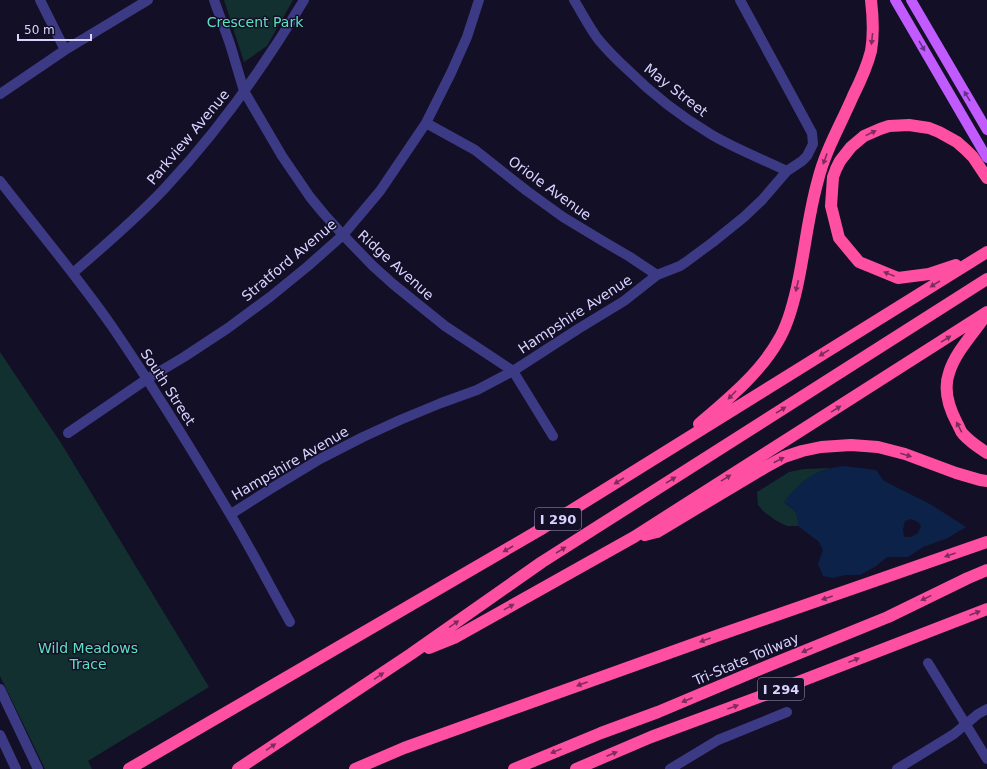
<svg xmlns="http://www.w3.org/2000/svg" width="987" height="769" viewBox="0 0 987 769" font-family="'DejaVu Sans',sans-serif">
<rect width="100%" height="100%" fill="#130f26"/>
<path fill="#12302f" d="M224,0H293L267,46L244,62Z
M0,352L61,443L209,687L88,761L92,769H45L0,676Z
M830,468L817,473L784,502C794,511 799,511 798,526H787L775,520L763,511L758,505L757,492L789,472L804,469Z"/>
<path fill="#0c2248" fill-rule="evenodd" d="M843,466L876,470L884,481L930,504L966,527L948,538L923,547L908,557H887L876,566L860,575H845L833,578L823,576L818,564L823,550L819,542L798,526C799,512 794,510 784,502C800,480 815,470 843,466ZM911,519L918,522L921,526L918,533L911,537H904L903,529L905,521Z"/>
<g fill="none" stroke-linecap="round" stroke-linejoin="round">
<path stroke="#3d3a85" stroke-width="10" d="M40,0L65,50
M214,0L230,44L244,91L282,156L310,197L324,214L343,235L373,266L393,284L445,326L513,371L553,436
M574,0C582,13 589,27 598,39C607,50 617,60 628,70C653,95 682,117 712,135C736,149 762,159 787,171
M0,94L65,50L148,0
M426,123L475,150L527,191L563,217L601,240L630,257L657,275
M0,181C37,229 76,275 111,325C153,386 192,450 230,514C251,549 270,586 290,622
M73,273C104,246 136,219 165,188C218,131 264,67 304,0
M68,433L147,379L184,357L228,328L270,297L308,266L343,235L380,191L426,123L451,73L467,37L479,0
M231,514L272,488L320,459L363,437L400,420L441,403L477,390L513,371L578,329L624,301L657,275L680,266L686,262L713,242L744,217L762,200L787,171L802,161L807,156L813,144L812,133L740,0
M928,663L987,759
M0,689L38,769
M0,735L16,769
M670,769L718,740L787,712
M897,769L954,734L978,714L987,709"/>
<path stroke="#c25bff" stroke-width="10" d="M895,0L987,158
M911,0L987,130"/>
<path stroke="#ff4fa3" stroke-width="12" d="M956,265L929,274L898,278L859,262L839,238L831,206L833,177L836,169L840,161L851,147L864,136L880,129L889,126L909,125L929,128L939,132L957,142L966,150L973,157L987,178
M984,318C972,335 955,353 949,373C943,390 949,408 957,423C959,426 960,431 963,434C970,442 978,447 987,453
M699,424C727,400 760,373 778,341C788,325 793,305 797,287C805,251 808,215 818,180C825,151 841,124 853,96C860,82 867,67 871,51C874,34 873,17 871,0
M645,535L657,532L764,468L784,457L802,451L821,447L851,445L878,447L905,454L956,473L980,480L987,481
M429,648L454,638L634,537L987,312
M129,769L543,528L987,252
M238,769L411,654L542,562L987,279
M355,769L404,748L719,635L987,542
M514,769L601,733L658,712L753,672L888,617L968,578L987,570
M576,769L651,737L770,693L987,609"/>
</g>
<defs><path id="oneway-solid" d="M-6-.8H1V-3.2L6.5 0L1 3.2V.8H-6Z"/></defs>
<g fill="#7d2c5e">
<use href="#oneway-solid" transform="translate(872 39) rotate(96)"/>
<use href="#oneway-solid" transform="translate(871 133) rotate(-26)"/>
<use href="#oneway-solid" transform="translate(825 159) rotate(110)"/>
<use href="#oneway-solid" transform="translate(889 274) rotate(-158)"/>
<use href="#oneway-solid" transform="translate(935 284) rotate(148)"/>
<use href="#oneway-solid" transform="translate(797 286) rotate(103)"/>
<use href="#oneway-solid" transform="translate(946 339) rotate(-32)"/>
<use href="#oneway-solid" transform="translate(824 353) rotate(148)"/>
<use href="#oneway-solid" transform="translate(732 395) rotate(134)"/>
<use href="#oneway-solid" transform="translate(836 409) rotate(-32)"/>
<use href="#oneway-solid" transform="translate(781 410) rotate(-32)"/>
<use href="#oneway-solid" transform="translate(959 427) rotate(-118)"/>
<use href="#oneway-solid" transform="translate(906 455) rotate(18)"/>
<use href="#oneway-solid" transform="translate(779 460) rotate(-27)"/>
<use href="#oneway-solid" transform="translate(726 478) rotate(-32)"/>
<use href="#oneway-solid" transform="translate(671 480) rotate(-32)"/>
<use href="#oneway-solid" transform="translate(619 481) rotate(148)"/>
<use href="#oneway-solid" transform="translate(508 549) rotate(150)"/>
<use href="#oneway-solid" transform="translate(561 550) rotate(-32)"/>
<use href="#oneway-solid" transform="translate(950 555) rotate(161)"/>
<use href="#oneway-solid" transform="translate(827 598) rotate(161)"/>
<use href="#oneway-solid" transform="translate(926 598) rotate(154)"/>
<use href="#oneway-solid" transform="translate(509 607) rotate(-29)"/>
<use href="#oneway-solid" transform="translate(975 613) rotate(-21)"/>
<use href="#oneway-solid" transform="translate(454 624) rotate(-35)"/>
<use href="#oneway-solid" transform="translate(705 640) rotate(160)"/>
<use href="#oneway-solid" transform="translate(807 650) rotate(156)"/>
<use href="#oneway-solid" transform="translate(854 660) rotate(-21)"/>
<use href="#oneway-solid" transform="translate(379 676) rotate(-34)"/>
<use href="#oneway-solid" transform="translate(582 684) rotate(160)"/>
<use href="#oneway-solid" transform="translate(687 700) rotate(157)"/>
<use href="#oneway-solid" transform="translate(733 707) rotate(-20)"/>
<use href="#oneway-solid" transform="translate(271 747) rotate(-34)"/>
<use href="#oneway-solid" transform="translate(556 751) rotate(158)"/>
<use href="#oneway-solid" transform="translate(612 754) rotate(-23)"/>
</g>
<g fill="#623188">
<use href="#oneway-solid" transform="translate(922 46) rotate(60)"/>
<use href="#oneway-solid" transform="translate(967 96) rotate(-121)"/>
</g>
<g text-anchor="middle" stroke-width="3" stroke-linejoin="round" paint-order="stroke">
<g fill="#130f26" stroke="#9e99be" stroke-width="1">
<rect x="535" y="508" width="46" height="22" rx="3"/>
<rect x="758" y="678" width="46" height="22" rx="3"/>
</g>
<g font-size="13" font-weight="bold" fill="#d9d4ff">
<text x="558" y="524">I 290</text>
<text x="781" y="694">I 294</text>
</g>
<g font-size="14" fill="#5fe0c0" stroke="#130f26">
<text x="255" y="27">Crescent Park</text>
<text x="88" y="653">Wild Meadows<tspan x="88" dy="16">Trace</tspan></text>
</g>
<g font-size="14" fill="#d9d4ff" stroke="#130f26">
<text transform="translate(676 90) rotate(38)" y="5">May Street</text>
<text transform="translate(188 137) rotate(-50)" y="5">Parkview Avenue</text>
<text transform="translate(550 188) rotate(36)" y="5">Oriole Avenue</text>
<text transform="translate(289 260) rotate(-40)" y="5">Stratford Avenue</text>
<text transform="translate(396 265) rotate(42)" y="5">Ridge Avenue</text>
<text transform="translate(575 314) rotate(-33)" y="5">Hampshire Avenue</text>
<text transform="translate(168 387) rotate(57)" y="5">South Street</text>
<text transform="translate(290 463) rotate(-30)" y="5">Hampshire Avenue</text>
<text transform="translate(746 659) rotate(-23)" y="5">Tri-State Tollway</text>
</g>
</g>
<path d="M18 34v6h73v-6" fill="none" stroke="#d9d4ff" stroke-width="2"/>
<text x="24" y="34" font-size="12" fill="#d9d4ff" stroke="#130f26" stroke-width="3" paint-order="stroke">50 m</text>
</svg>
